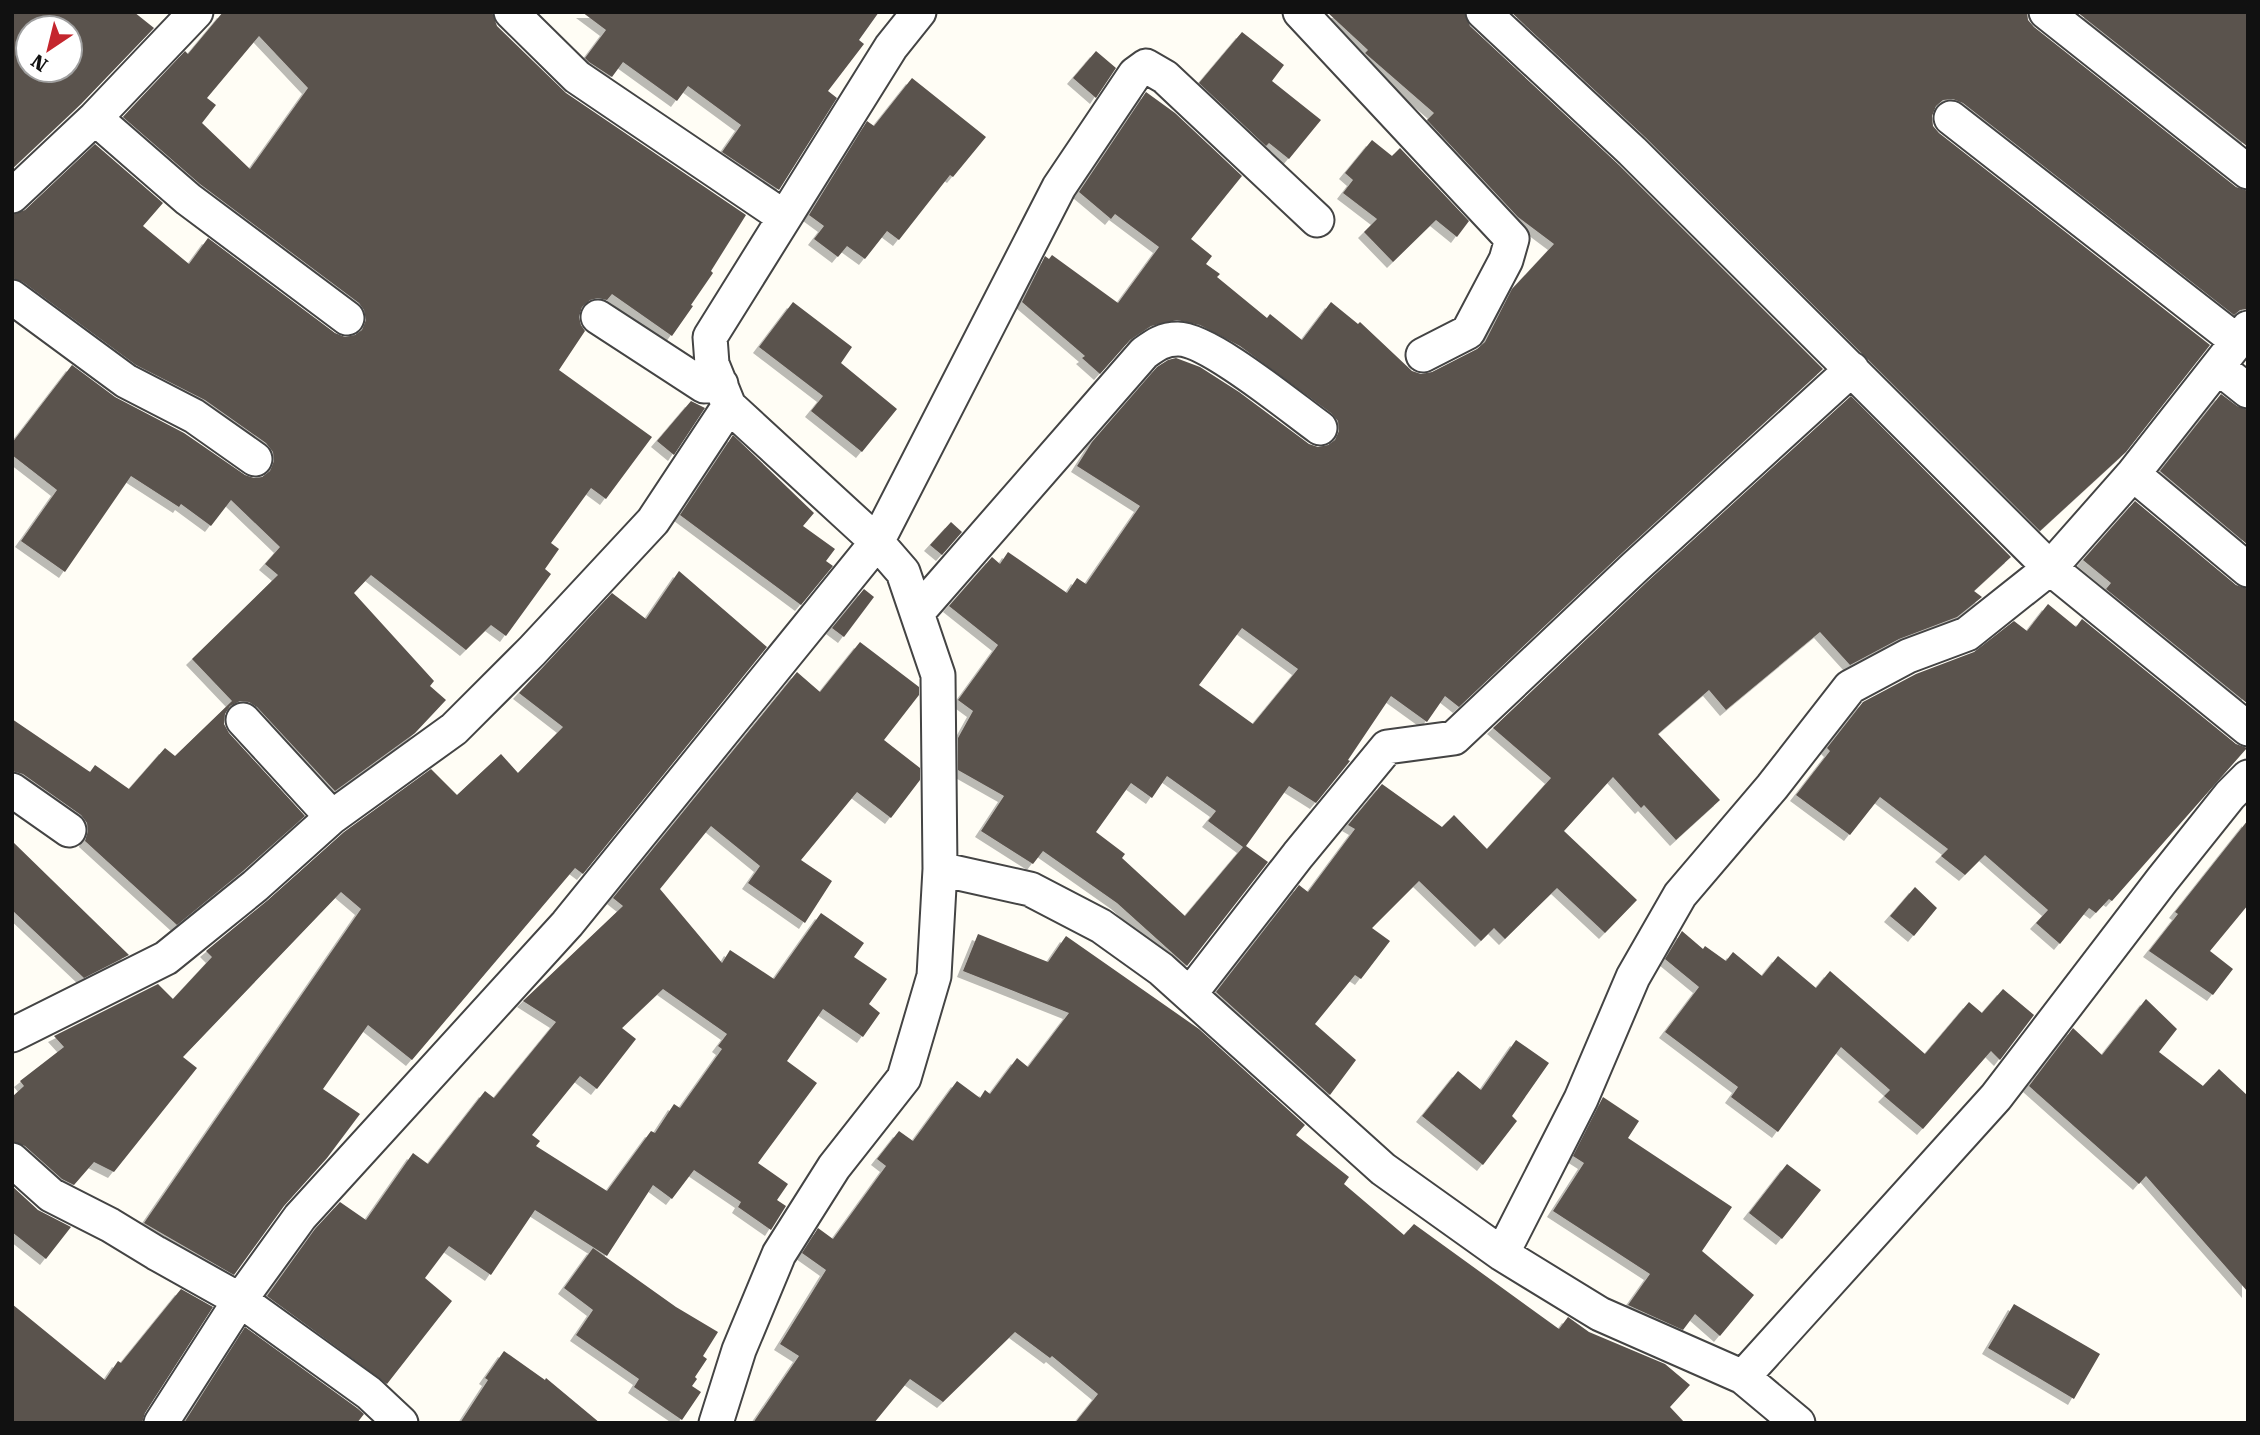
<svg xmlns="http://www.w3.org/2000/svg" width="2260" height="1435" viewBox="0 0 2260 1435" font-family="'Roboto Serif',serif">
<defs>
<filter id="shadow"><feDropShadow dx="-6" dy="6" stdDeviation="0" flood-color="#0004"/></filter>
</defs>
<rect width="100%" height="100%" fill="#fffdf5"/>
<path fill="#5a524d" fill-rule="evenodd" filter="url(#shadow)" d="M12,12H134L154,28L81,104L12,169ZM28,28H70V70H28Z
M223,12H492L497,26L566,93L746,215L711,271L713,273L691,305L693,306L672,336L612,294L607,300L598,298L590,300L582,307L579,317L581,325L585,331L559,370L652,437L606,499L591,488L551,543L559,549L545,569L551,574L506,636L491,625L466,650L371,575L354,593L434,681L430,686L446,700L415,733L335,791L257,707L249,702L240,701L230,706L225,714L224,724L229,733L305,816L243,871L177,925L85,841L88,831L87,823L81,815L23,774L12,771V719L90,772L95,765L129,789L165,748L175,756L232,701L192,659L278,575L265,564L280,547L231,500L211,526L181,504L179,507L131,476L65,572L21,541L57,490L12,455V443L72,365L115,397L184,433L245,475L254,478L262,477L270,471L274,461L273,452L266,443L205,400L136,365L23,282L12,278V215L25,210L95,144L163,203L143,226L189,264L208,238L335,333L345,337L355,335L362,330L366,320L364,310L359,303L200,184L123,117L185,51L188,54ZM259,36L308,88L250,169L202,123L216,105L207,98Z
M582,12H879L859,40L864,44L828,91L837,98L779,190L722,152L741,125L688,86L677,101L623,62L612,77L589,62L585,58L606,30Z
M1327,12H1464L1470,26L1619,165L1823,369L1622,553L1459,707L1445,696L1427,722L1391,696L1348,760L1350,761L1316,803L1289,786L1246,846L1268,862L1187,966L1117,903L1043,851L1033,864L981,831L1004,796L958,770V738L973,711L958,700L998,645L949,606L992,557L1000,564L1008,552L1067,593L1077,578L1086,584L1140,506L1077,466L1092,442L1157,367L1168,360L1176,358L1200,367L1239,392L1309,444L1318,447L1328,445L1335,440L1339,431L1338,421L1331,413L1240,346L1200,325L1177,320L1151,326L1130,340L1100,374L1082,358L1085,356L1022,302L1045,256L1049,259L1052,255L1118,303L1159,247L1115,214L1111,219L1079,192L1146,92L1175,113L1242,176L1191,239L1212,256L1206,264L1220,274L1217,277L1267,318L1270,314L1302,340L1331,302L1358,324L1360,322L1412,371L1421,374L1432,372L1477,349L1485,342L1512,289L1554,244L1518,217L1427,120L1434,113L1365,53L1368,50ZM1242,628L1298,669L1253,724L1199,685ZM1167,776L1216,811L1208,821L1243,847L1185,916L1122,858L1125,854L1096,832L1131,783L1152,798Z
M1511,12H2027L2028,20L2034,27L2236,187L2248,191V309L2240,310L2234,315L1963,103L1953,99L1943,100L1936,106L1932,116L1933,126L1939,133L2210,345L2126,452L2040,531L1645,137Z
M2077,12H2248V147Z
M1242,32L1284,65L1272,81L1321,120L1289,159L1269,143L1266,146L1199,83Z
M1096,51L1116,68L1096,98L1073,78Z
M912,78L986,137L953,177L950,175L899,240L887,231L865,259L847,246L838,257L814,239L824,226L809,215L867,121L874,126Z
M1372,140L1392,156L1400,148L1469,221L1457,237L1436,220L1393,262L1364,232L1377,219L1343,193L1353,180L1345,173Z
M793,302L852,347L841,363L897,409L862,452L811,411L823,396L759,347Z
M2221,394L2237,406L2248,410V545L2160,471Z
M1851,396L2011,557L1974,591L1982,597L1957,617L1899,639L1850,665L1820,632L1726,710L1709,690L1658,734L1720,800L1676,840L1644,805L1641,808L1613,777L1564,831L1637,900L1605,933L1557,888L1505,939L1494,928L1481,941L1419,881L1372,928L1390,941L1361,979L1355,975L1315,1024L1356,1060L1330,1095L1216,992L1299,885L1308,892L1355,829L1348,825L1382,784L1442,827L1454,815L1487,849L1551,778L1493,728L1648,581Z
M691,401L705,408L674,455L657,441Z
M733,435L814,513L803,526L835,549L826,561L833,566L801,605L680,515Z
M2135,501L2236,585L2248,589V704L2106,589L2111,583L2083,560Z
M951,522L962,532L942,555L930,545Z
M679,571L767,647L583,874L575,868L412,1060L368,1025L323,1089L360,1114L327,1158L284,1206L234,1275L144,1223L361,909L341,892L183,1057L197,1068L114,1172L94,1162L74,1185L62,1179L25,1146L12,1141V1097L24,1086L20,1081L64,1047L54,1036L158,984L173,999L212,957L206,951L268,900L344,832L431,769L457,795L501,754L518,773L563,727L519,693L612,593L646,619Z
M864,589L874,597L844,637L832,628Z
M2048,604L2076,627L2082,619L2236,744L2247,748L2112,901L2109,899L2096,913L2089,908L2060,944L2036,923L2048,910L1985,855L1965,875L1941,856L1948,849L1880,797L1850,835L1796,795L1830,751L1827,748L1863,702L1916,674L1974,652L2014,621L2027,631Z
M860,642L919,687V695L884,740L920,768V780L891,818L857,792L801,860L832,881L805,923L748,883L760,866L711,826L660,889L722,963L730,950L774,979L821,913L864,943L854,957L887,979L869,1004L880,1013L863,1037L823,1009L787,1061L817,1083L758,1163L788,1184L777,1200L786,1206L771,1230L738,1207L741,1202L694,1170L672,1199L653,1185L607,1256L535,1210L491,1275L449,1246L425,1278L452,1301L387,1384L267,1296L315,1229L340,1202L366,1220L413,1153L428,1164L485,1091L494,1098L556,1022L523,1001L623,906L613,898L797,672L820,692ZM663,989L727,1034L718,1046L722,1049L680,1108L674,1104L655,1133L651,1131L607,1191L536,1146L540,1141L532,1135L580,1076L597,1089L636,1039L622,1028Z
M2248,820V905L2210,951L2233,969L2213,995L2149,951L2178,914L2175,912Z
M12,841L129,955L84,978L12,910Z
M1915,887L1937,908L1914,936L1890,916Z
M1682,931L1703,949L1705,946L1726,961L1733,952L1762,976L1778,956L1816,988L1830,971L1925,1054L1969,1002L1982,1013L2003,989L2034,1015L2000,1060L1991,1051L1923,1129L1884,1096L1890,1090L1841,1047L1778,1132L1731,1097L1738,1087L1665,1032L1699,987L1665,959Z
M978,934L1048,962L1066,936L1199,1029L1305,1125L1296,1135L1349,1177L1344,1184L1404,1235L1414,1224L1559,1329L1568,1317L1589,1332L1665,1364L1690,1385L1670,1407L1685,1423H1075L1098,1394L1052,1356L1050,1358L1015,1332L943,1402L910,1379L874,1423H753L799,1356L780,1344L826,1270L802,1253L818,1228L833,1239L886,1166L877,1159L899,1131L913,1141L957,1081L980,1098L985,1090L990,1094L1017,1058L1028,1067L1069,1013L963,971Z
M2146,999L2177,1029L2159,1052L2203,1086L2219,1069L2248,1096V1292L2146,1176L2139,1184L2029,1086L2073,1028L2102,1055Z
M1516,1040L1549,1063L1512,1116L1517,1121L1483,1165L1422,1116L1458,1071L1481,1090Z
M1603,1097L1639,1121L1628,1138L1732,1207L1702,1251L1754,1295L1720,1336L1695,1314L1683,1330L1628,1305L1650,1274L1553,1211L1584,1163L1573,1156Z
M1787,1164L1821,1190L1782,1239L1749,1213Z
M12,1186L38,1210L71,1227L46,1259L12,1232Z
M593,1248L676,1307L718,1332L703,1356L707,1359L695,1377L697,1379L692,1386L701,1392L682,1420L634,1387L639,1379L576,1335L593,1310L564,1288Z
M181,1289L213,1307L145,1413L142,1423H12V1304L105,1380L118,1361L121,1363Z
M2014,1304L2100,1354L2074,1399L1988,1348Z
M245,1327L357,1408L364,1414L357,1423H184Z
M504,1351L545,1380L546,1378L600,1423H460L488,1380L485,1378Z"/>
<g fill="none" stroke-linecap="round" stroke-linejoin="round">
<g stroke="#444" stroke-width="37">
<path id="street" d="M511,12L577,77L784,217
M1300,12L1512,239L1506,260L1468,332L1423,355
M1483,12L1632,151L2050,568L2248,729
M2046,12L2248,172
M95,118L188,199L347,318
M1951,118L2238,342
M12,196L95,118L196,12
M12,297L126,381L194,416L255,459
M598,317L704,386L721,384
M2219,368L2248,391
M2133,474L2248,570
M917,613L1144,353C1155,345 1163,339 1178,339C1209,339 1292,408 1320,428
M243,720L332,817
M12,790L69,830
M940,869L1030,889L1101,926L1161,969L1383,1169L1502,1254L1600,1314L1743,1377L1798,1423
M1190,994L1298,855L1387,747L1454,738L1635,567L1852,369
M12,1035L166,958L255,886L332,817L454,729L532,651L653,521L729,406
M12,1160L51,1195L110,1225L156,1253L240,1300L369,1393L401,1423
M1502,1254L1581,1099L1633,977L1680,895L1772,787L1850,687L1908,656L1967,634L2050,568L2133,474L2248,328
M1743,1377L1996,1097L2162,880L2230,795L2248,777
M161,1423L240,1300L300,1217L567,924L877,542L1059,187L1135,74L1146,66L1165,77L1317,220
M716,1423L739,1350L779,1254L834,1167L904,1078L934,976L940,869L938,675L903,572L877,542L729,406L712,364L710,337L891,47L919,12"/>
</g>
<use href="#street" stroke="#fff" stroke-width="33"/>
</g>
<rect width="2260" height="1435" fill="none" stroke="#111111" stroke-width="28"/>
<g transform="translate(49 49) rotate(215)"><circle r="33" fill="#ffffff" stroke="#a0a0a0" stroke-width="2"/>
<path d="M0-5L12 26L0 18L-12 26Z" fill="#c4262e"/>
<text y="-10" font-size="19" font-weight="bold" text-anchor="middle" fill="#111111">N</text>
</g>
</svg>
